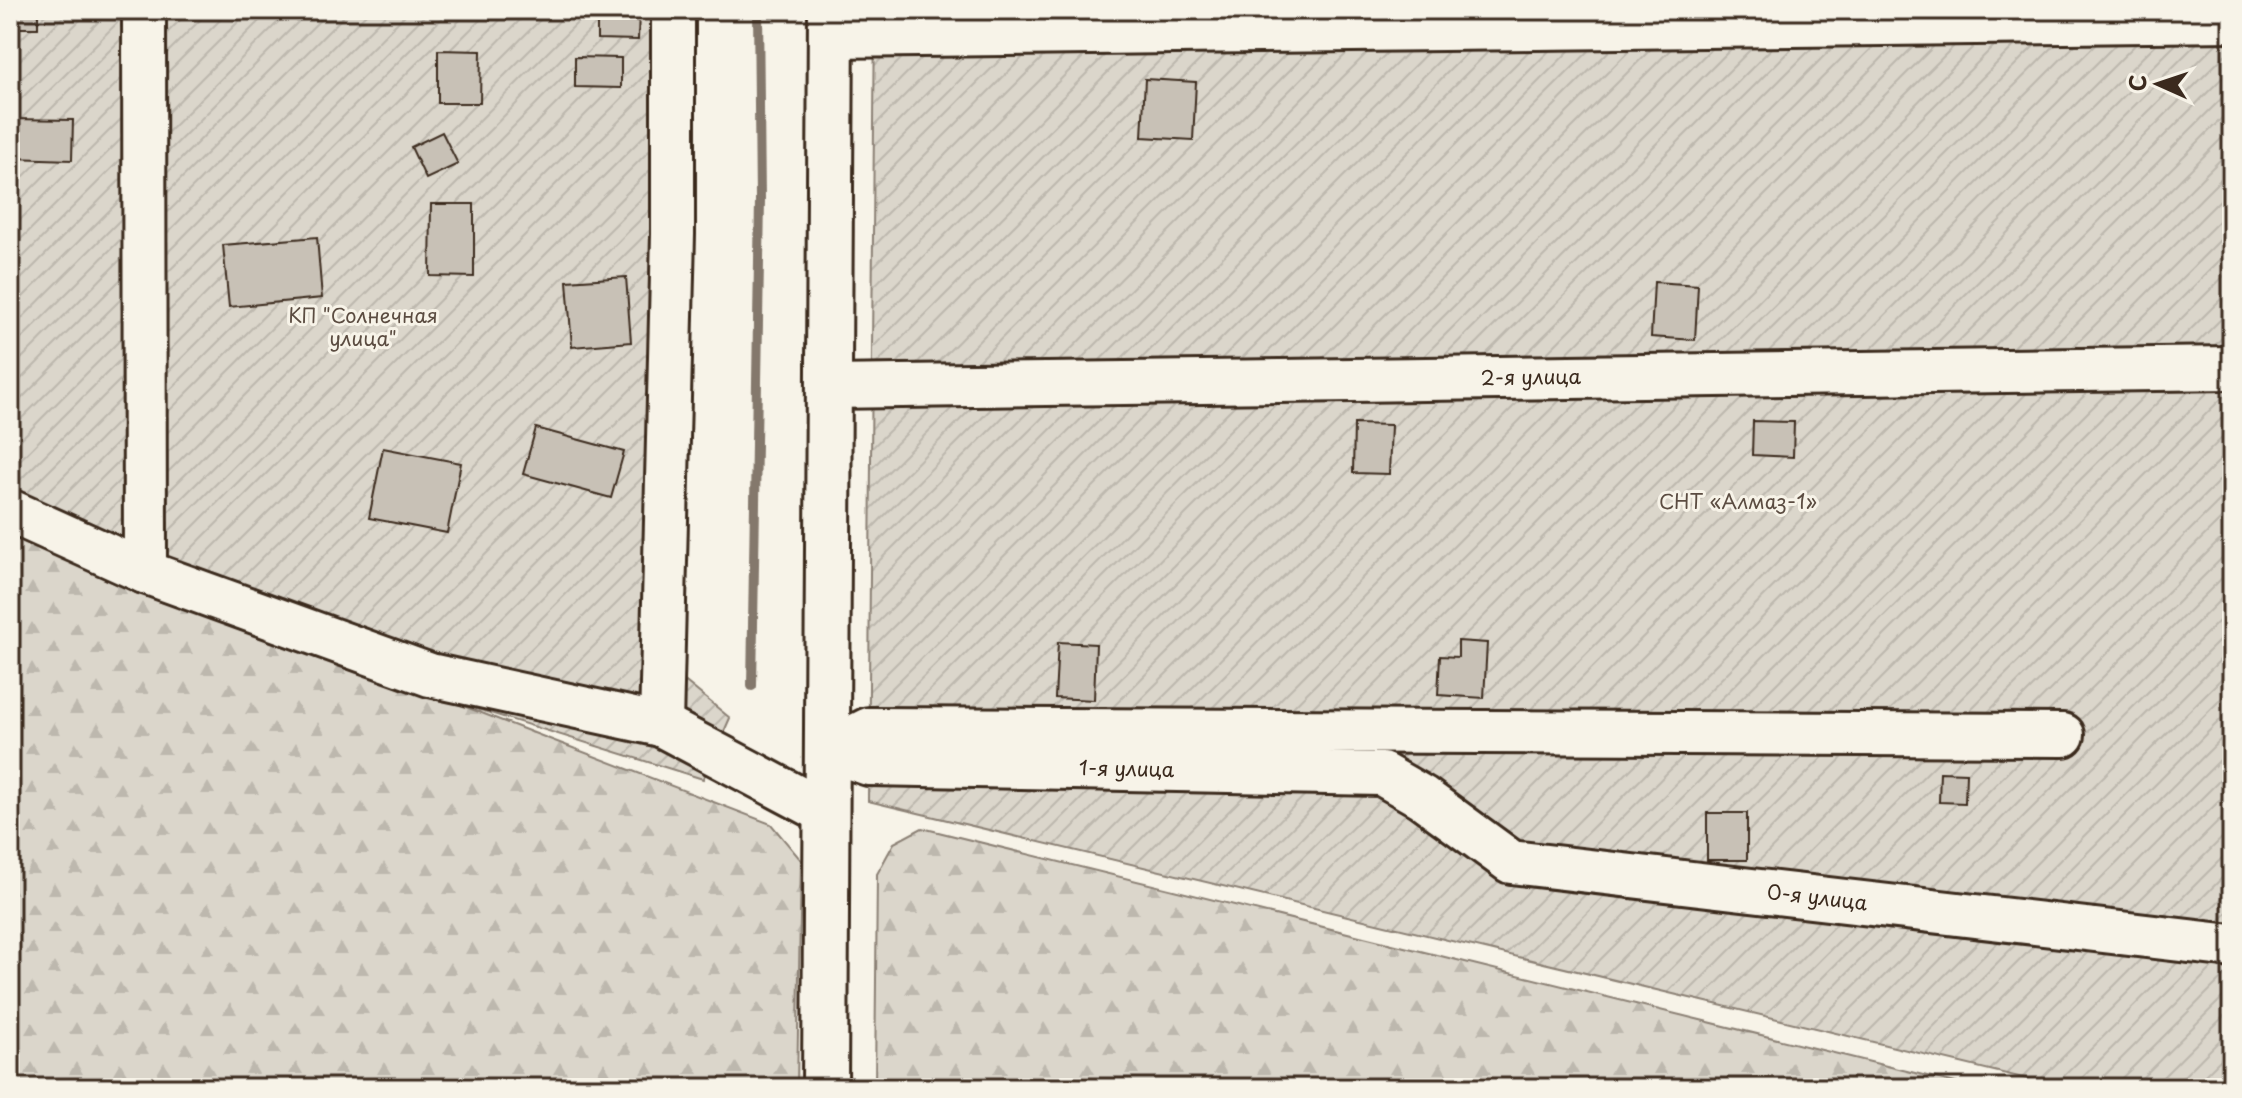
<svg xmlns="http://www.w3.org/2000/svg" width="2242" height="1098" viewBox="0 0 2242 1098" font-family="'Playpen Sans',sans-serif">
<defs>
<pattern id="forest-firs" width="22" height="20" patternUnits="userSpaceOnUse" patternTransform="scale(2)"><rect width="22" height="20" fill="#dbd6cb"/><path d="M5 1l3.5 6h-7zM16 11l3.5 6h-7z" fill="#bdb8ae"/></pattern>
<pattern id="garden-furrows" width="10" height="10" patternUnits="userSpaceOnUse" patternTransform="scale(2)"><rect width="10" height="10" fill="#dbd6cb"/><path d="M-1 1l2-2M0 10L10 0M9 11l2-2" fill="none" stroke="#bdb8ae"/></pattern>
</defs>
<rect width="100%" height="100%" fill="#f7f3e8"/>
<filter id="ink" filterUnits="userSpaceOnUse"><feTurbulence type="fractalNoise" baseFrequency=".0125" numOctaves="2"/><feDisplacementMap in="SourceGraphic" scale="16" xChannelSelector="R" yChannelSelector="G"/><feConvolveMatrix kernelMatrix="1 2 1 2 8 2 1 2 1" color-interpolation-filters="sRGB"/></filter>
<g filter="url(#ink)">
<path fill="url(#forest-firs)" stroke="#8b8074" stroke-width="2" d="M10,532L771,824L801,860L797,1088H10Z
M922,828L1976,1088H875L877,874L894,843Z"/>
<path fill="url(#garden-furrows)" stroke="#8b8074" stroke-width="2" d="M10,10H682L681,678L730,718L703,779L384,680L10,525Z
M875,10H2232V1088H2065L868,801Z"/>
<g fill="none" stroke-linecap="round" stroke-linejoin="round">
<path stroke="#84786c" stroke-width="10" d="M752,686L760,200L758,10"/>
</g>
<path fill="#c8c1b6" stroke="#3b2a1e" stroke-width="2" d="M10,10H38V28H10Z
M597,10H639L638,40L597,39Z
M438,50L481,51L480,103H438Z
M575,57L621,58V88L575,87Z
M1145,79L1196,82L1193,140L1142,137Z
M12,119L73,120L72,160L11,158Z
M442,132L458,164L426,179L411,147Z
M431,204H474V277L430,276Z
M317,237L322,298L229,307L223,245Z
M626,277L631,342L572,347L567,281Z
M1654,282L1698,285L1695,340L1651,337Z
M1753,421L1794,422L1793,457L1752,455Z
M1354,424L1391,425L1389,474L1353,473Z
M536,428L624,452L611,498L523,474Z
M383,448L461,463L447,533L369,518Z
M1458,641L1487,643L1484,698L1438,695L1440,656L1458,657Z
M1058,642L1096,644L1094,700L1055,698Z
M1940,772L1966,773L1965,803L1939,802Z
M1707,813H1747V860H1707Z"/>
<g fill="none" stroke-linecap="round" stroke-linejoin="round">
<g stroke="#3b2a1e" stroke-width="48">
<g id="minor">
<path d="M144,10L145,572"/>
<path d="M831,36L2232,20"/>
<path id="s1" d="M829,387L2232,368"/>
<path d="M10,511L145,572L430,675L661,725L827,813"/>
<path d="M661,725L673,234V10"/>
<path id="s2" d="M827,750L869,764L1382,774L1422,797L1511,862L2232,946"/>
<path d="M827,750L869,729L2063,735"/>
</g>
</g>
<g stroke="#3b2a1e" stroke-width="50">
<path id="major" d="M825,1088L831,10"/>
</g>
<use href="#minor" stroke="#f7f3e8" stroke-width="42"/>
<use href="#major" stroke="#f7f3e8" stroke-width="44"/>
</g>
</g>
<g text-anchor="middle" stroke-width="6" stroke-linejoin="round" paint-order="stroke">
<g font-size="20" fill="#5b4c41" stroke="#f7f3e8">
<text x="363" y="323">КП "Солнечная<tspan x="363" dy="23">улица"</tspan></text>
<text x="1738" y="509">СНТ «Алмаз-1»</text>
</g>
<g font-size="20" fill="#3b2a1e" stroke="#f7f3e8">
<text dy="7" stroke="none"><textPath href="#s1" startOffset="702">2-я улица</textPath></text>
<text dy="7" stroke="none"><textPath href="#s2" startOffset="302">1-я улица</textPath></text>
<text dy="7" stroke="none"><textPath href="#s2" startOffset="1022">0-я улица</textPath></text>
</g>
</g>
<rect width="2242" height="1098" fill="none" stroke="#f7f3e8" stroke-width="40"/>
<rect x="20" y="20" width="2202" height="1058" fill="none" stroke="#3b2a1e" stroke-width="3" filter="url(#ink)"/>
<g transform="translate(2158 84) rotate(273)" stroke="#f7f3e8" stroke-width="6" paint-order="stroke">
<path d="M0-6L14 30L0 20L-14 30Z" fill="#3b2a1e"/>
<text y="-12" font-size="22" font-weight="bold" text-anchor="middle" fill="#3b2a1e">С</text>
</g>
</svg>
